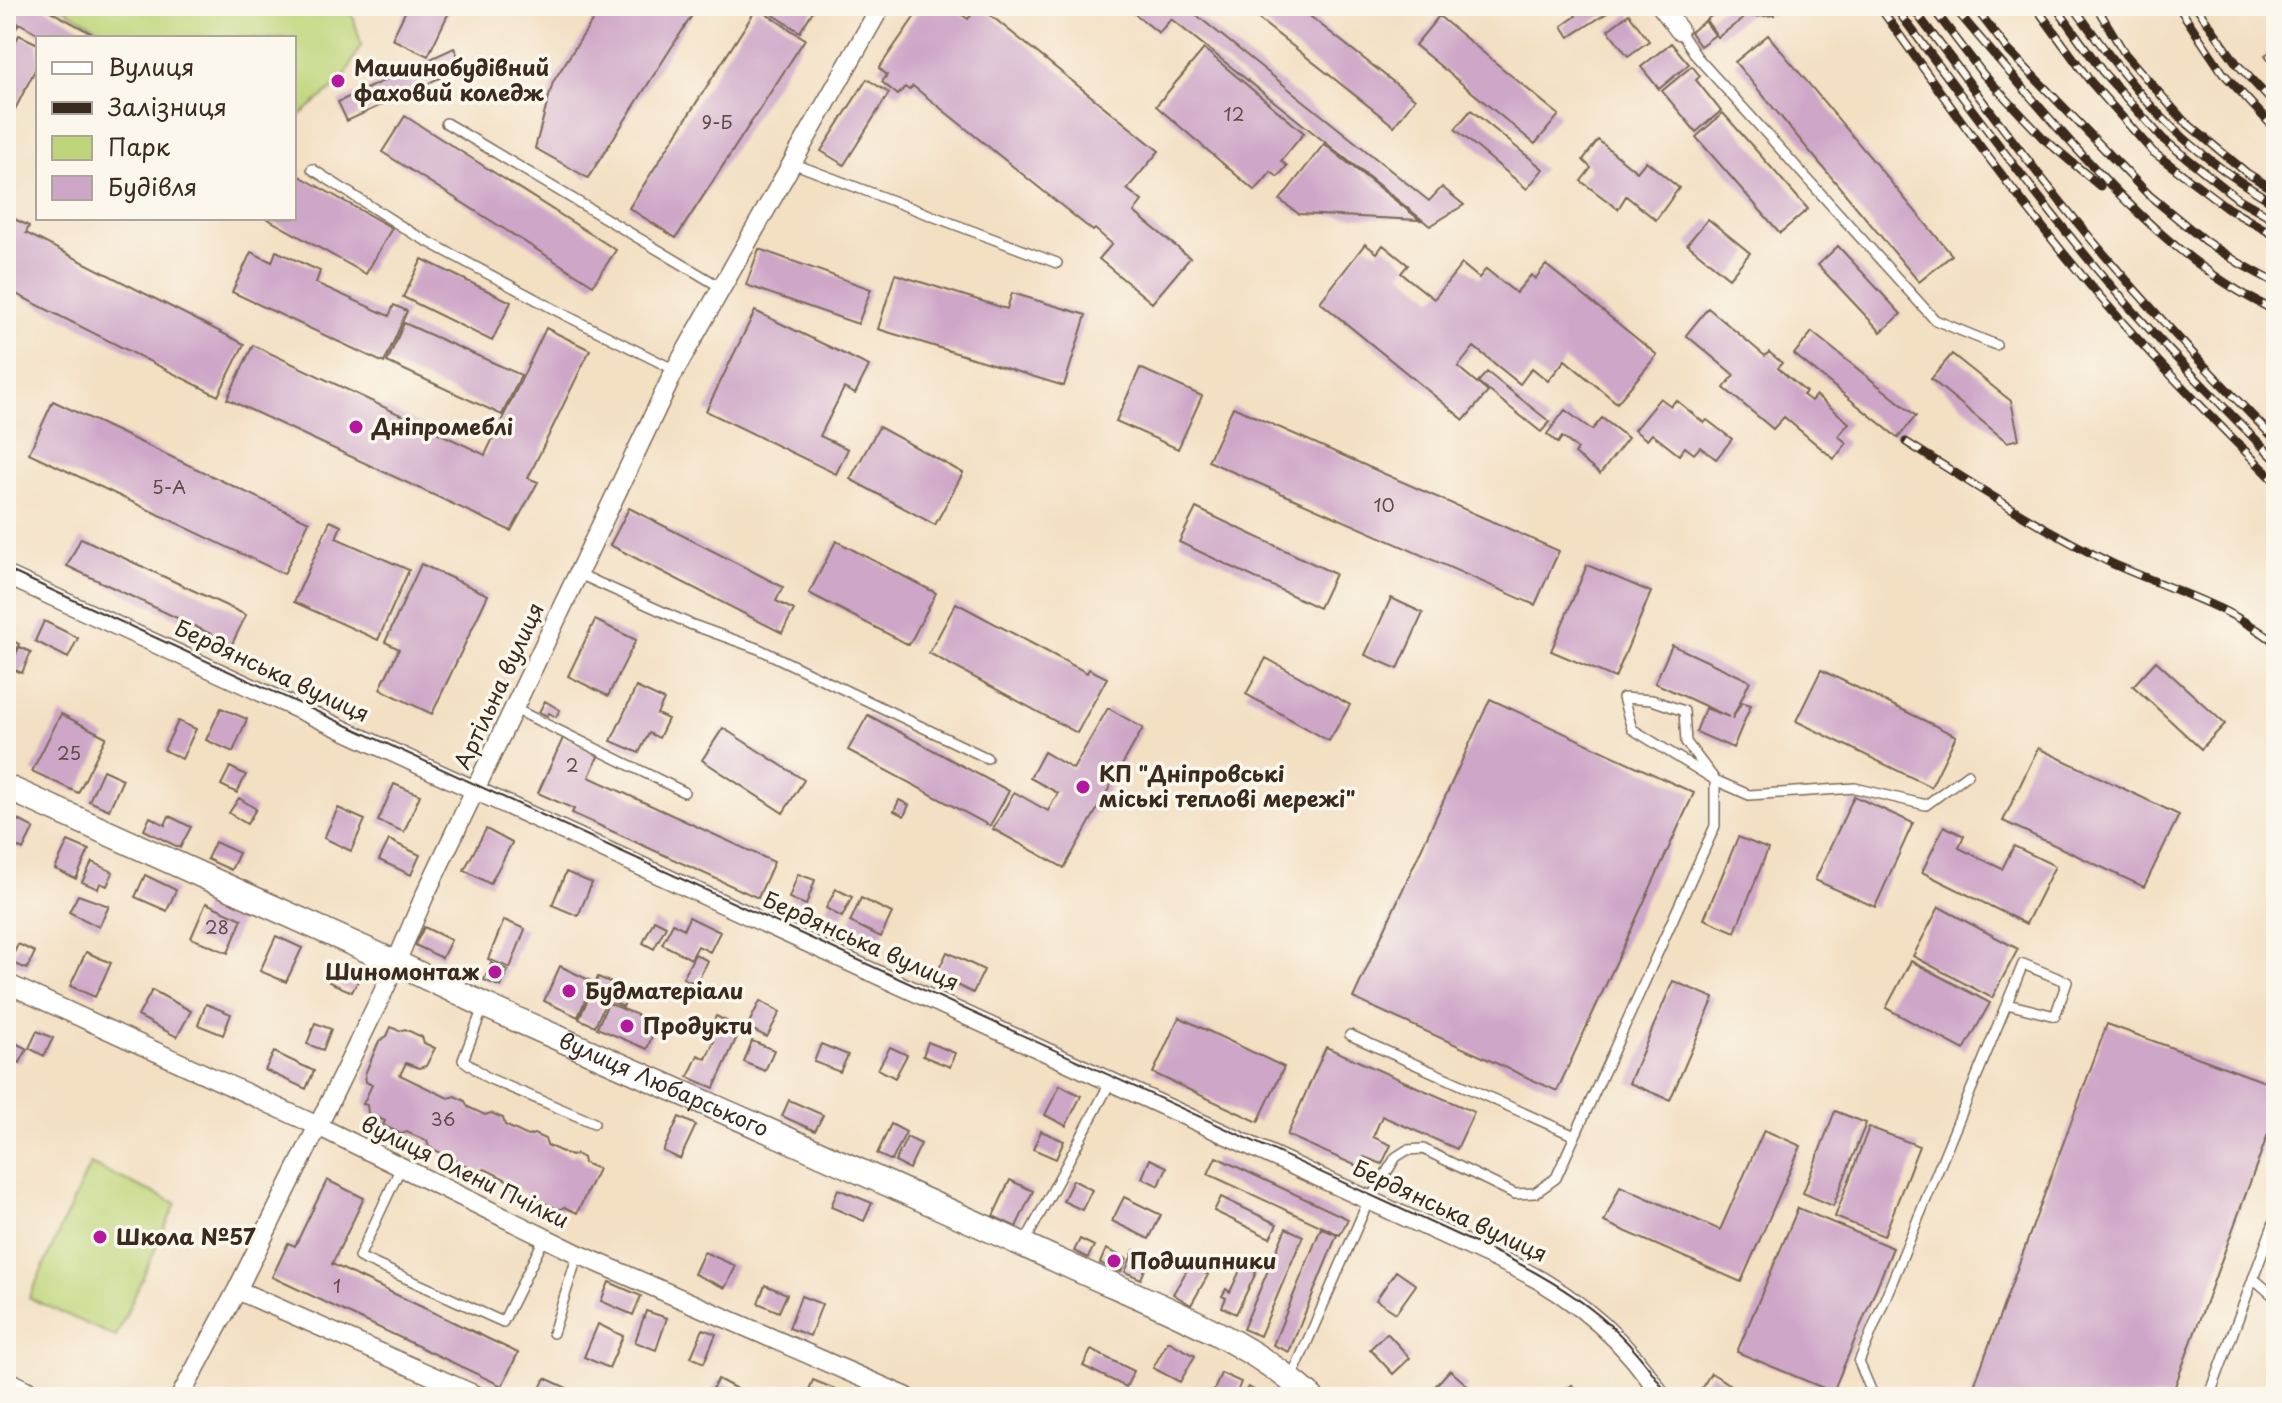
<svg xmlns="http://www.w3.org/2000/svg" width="2282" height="1403" viewBox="0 0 2282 1403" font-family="'Playpen Sans',sans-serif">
<rect width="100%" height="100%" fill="#fbf7ec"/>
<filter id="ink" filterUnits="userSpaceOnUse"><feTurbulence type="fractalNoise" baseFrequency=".0125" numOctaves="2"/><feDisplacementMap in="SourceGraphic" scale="16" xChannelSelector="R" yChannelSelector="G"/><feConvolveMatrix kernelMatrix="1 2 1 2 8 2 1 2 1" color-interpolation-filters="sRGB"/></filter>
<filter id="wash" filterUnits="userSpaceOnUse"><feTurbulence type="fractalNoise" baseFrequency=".006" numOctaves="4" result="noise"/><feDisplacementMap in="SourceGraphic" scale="32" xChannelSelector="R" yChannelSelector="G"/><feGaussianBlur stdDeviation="1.8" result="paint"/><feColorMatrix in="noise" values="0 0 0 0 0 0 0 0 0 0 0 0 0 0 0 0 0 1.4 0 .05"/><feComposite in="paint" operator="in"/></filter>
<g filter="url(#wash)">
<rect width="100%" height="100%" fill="#f3dfc2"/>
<path fill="#bed579" stroke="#7c804c" stroke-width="2" d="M59,6H345L354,19L361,45L343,80L294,120V38H115Z
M90,1164L176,1203L116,1337L29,1298Z"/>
<g id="blocks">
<path fill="#cea6c7" d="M6,6H41L100,38H46L19,23L9,42L6,41Z
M408,6H452L428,56L392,39Z
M602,6H698L588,178L535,148L553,82Z
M760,6H816L800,32Z
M922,6H949L968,19L979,6L1159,151L1127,189L1142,201L1134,212L1190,258L1152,303L1099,259L1112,244L1095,229L1093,231L913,86L909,90L905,87L898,95L882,82L887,75L879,68Z
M1125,6H1185L1429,201L1442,187L1464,205L1430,226L1171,19L1159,33Z
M1242,6H1297L1415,99L1394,126Z
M1569,6H1618L1569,37L1562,26L1576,16Z
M1725,6H1772L1774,15L1753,17L1751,13L1718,37L1706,20Z
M757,8L805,39L676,238L629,208Z
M1629,14L1649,41L1628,56L1608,30Z
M1439,16L1559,115L1535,144L1415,45Z
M1705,21L1715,35L1700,46L1690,32Z
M19,35L38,44V64L6,127V60Z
M1768,35L1952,255L1919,282L1735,62Z
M1671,43L1689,64L1659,89L1641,67Z
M454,48L463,67L347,121L338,102Z
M2276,48V71L2265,55Z
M1204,49L1304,133L1281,161L1287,166L1278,177L1271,172L1255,191L1156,106Z
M1692,66L1700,76L1696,80L1721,111L1696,132L1662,91Z
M867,79L889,93L844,165L821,151Z
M1471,110L1543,169L1527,189L1455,129Z
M1723,113L1808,209L1780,233L1696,137Z
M405,116L616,250L593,285L382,152Z
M1598,140L1637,172L1646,161L1679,188L1656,220L1626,196L1618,209L1581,181L1591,168L1583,160Z
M1324,144L1420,220L1299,214L1280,200Z
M294,173L392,228L366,274L266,218H294Z
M6,215L29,226L26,233L244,344L218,396L6,289Z
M1708,219L1750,253L1729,278L1687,244Z
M1365,244L1377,253L1383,245L1408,265L1401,273L1434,299L1462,264L1479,278L1486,269L1516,293L1531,275L1535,279L1546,265L1657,355L1617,403L1565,360L1548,381L1532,368L1520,384L1474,347L1458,367L1488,392L1464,420L1320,302Z
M1838,246L1901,314L1881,332L1818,265Z
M759,249L871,289L858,324L746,285Z
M276,251L320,271L316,283L389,316L394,305L407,311L384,363L232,292L251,252L272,262Z
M422,259L511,302L492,341L403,297Z
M895,274L1007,309L1012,293L1086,315L1064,386L878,329Z
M1708,308L1765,356L1769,352L1782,363L1778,368L1806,392L1803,395L1811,401L1816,395L1849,423L1838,436L1847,443L1834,459L1784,417L1773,429L1724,388L1734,375L1686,335Z
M755,311L869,366L855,394L844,388L820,436L848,449L836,474L706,411Z
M404,323L521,375L502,415L387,362Z
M546,328L590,350L528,478L538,482L511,531L227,399L253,345L485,455Z
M1812,332L1916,416L1898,438L1794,354Z
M1952,354L2011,401L2019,439L2007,442L1931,379Z
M1140,368L1202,396L1178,449L1116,421Z
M1487,372L1550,422L1541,432L1478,382Z
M1660,398L1671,406L1676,400L1704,423L1707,420L1732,439L1716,459L1700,447L1694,454L1685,447L1679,455L1652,434L1647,440L1634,430Z
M53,401L309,522L284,574L29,453Z
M1233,407L1559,551L1535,605L1208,461Z
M1565,410L1592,430L1602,418L1628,438L1600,474L1575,454L1578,449L1562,437L1558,443L1547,434Z
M879,427L963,473L935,525L850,479Z
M629,508L783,587L776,601L794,610L782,633L610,545Z
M1196,508L1335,574L1319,608L1179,542Z
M330,521L341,526L336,538L409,570L378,640L294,602Z
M81,538L246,615L232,644L67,566Z
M836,541L936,593L909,645L809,593Z
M421,564L488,595L432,714L380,689L399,649L385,642Z
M1587,565L1651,592L1615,678L1551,651Z
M1391,598L1423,613L1398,669L1365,655Z
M956,603L1087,673L1089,669L1107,678L1077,733L929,653Z
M595,620L636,640L608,696L568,676Z
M44,621L78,638L68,658L35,641Z
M6,638L19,644L11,662L6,660Z
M1672,645L1750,681L1732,719L1742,702L1751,705L1733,748L1696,732L1705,708L1729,717L1655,683Z
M19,647L31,652L22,673L10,668Z
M1266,658L1350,705L1329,741L1246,694Z
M2156,661L2225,724L2201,749L2133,686Z
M1821,670L1956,736L1931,787L1796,721Z
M636,687L664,700L657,714L668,719L659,738L649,733L639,753L611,741Z
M1490,699L1694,793L1557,1091L1353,998Z
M545,701L560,710L556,717L549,713L547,716L539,712Z
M221,708L247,719L233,752L206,740Z
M1108,708L1143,728L1064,868L993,829L1014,792L1048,811L1058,793L1030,778L1044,752L1073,769Z
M61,714L106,737L78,793L32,771Z
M868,715L1009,791L990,826L848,750Z
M178,721L196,729L182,759L164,750Z
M723,728L804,780L783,813L702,760Z
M563,738L599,754L589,777L774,862L758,898L572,813L574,809L538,793Z
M2038,748L2179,815L2144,887L2003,821Z
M230,767L246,775L237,793L221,785Z
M103,770L123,779L109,810L89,801Z
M394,784L420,795L404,832L378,821Z
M1854,796L1913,823L1875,907L1815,880Z
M239,798L256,809L247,824L229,813Z
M899,800L909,805L904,816L894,811Z
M338,808L365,820L351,851L324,838Z
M169,816L191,827L180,848L144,830L150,817L165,825Z
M15,818L34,828L23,850L6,841V822L12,825Z
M1944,826L1964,836L1959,848L2002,869L2014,846L2055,866L2026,924L1922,872Z
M486,829L512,843L490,884L464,870Z
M1738,837L1768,849L1735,932L1704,919Z
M389,840L420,855L411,875L379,860Z
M68,841L89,850L76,879L55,869Z
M215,842L239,853L231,870L207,859Z
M92,862L113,872L107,886L100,883L98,889L82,882Z
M566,872L592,883L578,916L552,905Z
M798,874L815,880L806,905L789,898Z
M145,875L176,890L167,911L135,897Z
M836,889L852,897L842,917L826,908Z
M78,895L109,906L99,927L69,912Z
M861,898L892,913L881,937L850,922Z
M206,903L242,919L228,953L191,938Z
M1939,907L2018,949L1992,998L1913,956Z
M689,917L720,932L710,952L698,946L691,959L662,944L673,923L684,929Z
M504,920L525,929L510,968L488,959Z
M654,920L666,926L654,949L643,943Z
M424,927L451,940L442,958L415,945Z
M276,936L302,948L286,982L260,971Z
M18,944L35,952L27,969L10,962Z
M86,952L111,963L95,997L70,986Z
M947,952L984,970L973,993L936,975Z
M695,954L708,961L696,984L683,978Z
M1911,961L1990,1003L1964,1050L1886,1008Z
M491,963L508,970L501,987L484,980Z
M336,966L360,977L352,992L329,982Z
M560,966L593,982L578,1017L544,1001Z
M598,977L630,991L623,1007L607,999L595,1026L579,1019Z
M1673,981L1714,998L1670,1100L1629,1083Z
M152,990L191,1011L177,1037L138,1016Z
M760,1001L780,1012L767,1037L747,1027Z
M608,1003L657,1023L647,1049L597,1028Z
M206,1004L231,1014L223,1035L198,1025Z
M716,1016L741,1028L714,1088L688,1077L698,1055L706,1059L714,1041L706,1038Z
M1179,1017L1284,1067L1258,1122L1153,1073Z
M315,1023L331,1029L323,1050L307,1044Z
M2107,1024L2276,1086V1112L2171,1397H1970Z
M391,1027L399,1031L405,1029L422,1037L424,1043L435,1048L426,1066L419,1068L406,1063L400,1075L448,1098L455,1096L465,1101L468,1107L485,1115L491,1113L503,1118L505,1125L528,1136L534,1134L545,1139L547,1145L571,1156L576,1154L583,1158L584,1163L598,1169L577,1213L564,1207L559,1210L508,1185L507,1180L485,1169L479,1172L429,1147L427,1141L407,1132L401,1134L383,1125L385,1121L368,1113L367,1105L363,1104L372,1085L366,1082L365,1074L379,1041L387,1036Z
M37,1031L53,1038L44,1056L29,1048Z
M6,1038L27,1049L20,1063L6,1056Z
M752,1041L774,1050L765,1071L744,1062Z
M928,1042L955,1053L950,1067L923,1056Z
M821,1044L848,1055L840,1072L814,1062Z
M890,1047L907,1055L895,1078L878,1069Z
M1326,1047L1474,1112L1457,1149L1382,1116L1373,1137L1391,1145L1382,1164L1364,1157L1359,1167L1287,1135Z
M274,1052L314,1071L306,1089L265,1070Z
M1060,1085L1081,1096L1066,1126L1045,1115Z
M789,1100L823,1115L815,1131L782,1116Z
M1835,1111L1866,1123L1833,1206L1803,1193Z
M679,1117L696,1125L680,1159L663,1151Z
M891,1124L906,1132L892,1161L877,1154Z
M1869,1127L1919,1146L1884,1236L1835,1217Z
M1764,1130L1801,1146L1741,1282L1604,1222L1620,1186L1720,1230Z
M1041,1131L1064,1141L1056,1159L1033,1149Z
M907,1137L921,1144L909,1169L895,1162Z
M1216,1157L1348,1219L1340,1235L1208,1174Z
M1150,1159L1167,1167L1159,1186L1142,1178Z
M327,1180L364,1198L332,1264L518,1353L502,1386L272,1277L288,1243L295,1246Z
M1010,1180L1033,1191L1016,1227L993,1216Z
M1073,1180L1092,1190L1082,1210L1063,1201Z
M838,1189L872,1203L864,1221L831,1207Z
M1124,1197L1161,1215L1149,1239L1112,1221Z
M1221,1197L1277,1224L1270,1238L1214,1211Z
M1798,1208L1893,1248L1833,1392L1737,1352Z
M1286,1228L1303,1236L1260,1336L1243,1329Z
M1321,1228L1337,1235L1289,1352L1273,1345Z
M1080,1239L1094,1246L1088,1258L1074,1251Z
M1106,1249L1127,1259L1121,1272L1100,1263Z
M1134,1250L1150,1257L1141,1279L1125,1272Z
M704,1252L736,1266L725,1288L694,1274Z
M1190,1265L1208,1275L1191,1305L1173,1294Z
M1242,1266L1256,1273L1236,1314L1222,1307L1226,1298L1222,1296L1226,1289L1230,1292Z
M1396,1271L1416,1285L1396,1313L1376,1300Z
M609,1282L641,1296L633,1315L601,1301Z
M765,1285L787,1294L779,1312L758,1303Z
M801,1296L822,1304L810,1336L789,1328Z
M646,1311L667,1318L656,1350L635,1342Z
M598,1324L623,1336L609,1368L584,1357Z
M703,1329L716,1334L704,1363L691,1357Z
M1387,1333L1410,1358L1393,1374L1370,1349Z
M1168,1341L1195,1356L1180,1382L1153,1368Z
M1091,1350L1134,1371L1126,1387L1083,1366Z
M1450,1370L1468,1386L1458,1397H1431L1428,1394Z
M1221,1373L1241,1382L1235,1397L1212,1395Z
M1711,1373L1751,1397H1714L1701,1389Z
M545,1378L567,1388L563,1397H536Z
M718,1379L752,1397H708Z
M813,1380L854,1397H806Z
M1572,1385L1582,1397H1558Z
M1248,1387L1267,1397H1242Z"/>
</g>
</g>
<g filter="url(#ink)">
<use href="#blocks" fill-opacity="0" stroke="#7b6957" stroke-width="2"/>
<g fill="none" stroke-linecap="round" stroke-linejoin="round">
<g stroke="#7b6957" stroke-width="12">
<path id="lane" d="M1679,30L1697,57L1935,320L1996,345
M446,123L722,288
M792,163L1057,263
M312,169L412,233L567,316L675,370
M579,574L690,624L759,649L987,758
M515,709L684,792
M484,1005L463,1060L488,1078L594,1123
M1350,1035L1575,1136
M401,1167L359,1257L503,1322L544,1239
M1025,1242L1111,1081
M2253,1278L2276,1298
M553,1333L578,1254
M1291,1379L1367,1204L1396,1157L1407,1150L1423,1149L1515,1194L1535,1193L1556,1178L1715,826V780L1632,729L1623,698L1652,700L1684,711L1686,742L1715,780L1749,795L1855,788L1926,805L1968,774
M1874,1397L1859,1362L2023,964L2067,982L2055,1016L2007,1004
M2209,1397L2276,1217"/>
</g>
<g stroke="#7b6957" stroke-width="21">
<path id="street" d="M1661,6L1679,30
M6,575L1519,1269C1578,1299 1626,1340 1662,1397
M6,983L318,1126L578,1254L907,1397
M237,1290L480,1397
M6,1380L40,1397
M180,1397L237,1290L318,1126L386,986L424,897L675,370L881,6"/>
</g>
<g stroke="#7b6957" stroke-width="27">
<g id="secondary">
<path id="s1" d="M6,787L396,963L484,1005C676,1091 870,1174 1061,1262C1145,1301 1242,1334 1311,1397"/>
</g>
</g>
<use href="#lane" stroke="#fff" stroke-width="9"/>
<use href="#street" stroke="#fff" stroke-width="18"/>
<use href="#secondary" stroke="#fff" stroke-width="24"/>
<path stroke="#3b2a1e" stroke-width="2" d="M6,569L1510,1259C1579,1294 1627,1330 1669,1397"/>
<g stroke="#3b2a1e" stroke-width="9">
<path id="rail" d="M1879,6C1951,108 2025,211 2108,306C2161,367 2219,425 2276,482
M1894,6C1967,102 2038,201 2117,293C2168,351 2222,406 2276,460
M1911,6C1957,66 2001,127 2048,186C2118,275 2196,359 2276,440
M1931,6L1983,74L2043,138L2100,186
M1953,6C1987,47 2022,87 2057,127C2121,199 2188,270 2276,311
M1974,6L2008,50L2149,195L2205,241L2239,263L2276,283
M2035,6L2090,81L2153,152L2229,209L2276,236
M2055,6L2102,71L2163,139L2237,198L2276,220
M2073,6C2103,48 2138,96 2176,131C2206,159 2240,183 2276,204
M2096,6L2125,54L2183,120L2247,173L2276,191
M2178,6L2223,73L2276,130
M2196,6L2237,64L2276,106
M1906,442C1973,484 2040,529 2111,563C2166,588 2228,605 2276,643"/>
</g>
<use href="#rail" stroke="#fbf7ec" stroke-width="6" stroke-dasharray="18" stroke-linecap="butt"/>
</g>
</g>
<g fill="#b5179e" stroke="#fbf7ec" stroke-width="3">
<circle cx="338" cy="81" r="8"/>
<circle cx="356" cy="427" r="8"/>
<circle cx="1083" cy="787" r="8"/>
<circle cx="495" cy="972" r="8"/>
<circle cx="569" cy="991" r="8"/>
<circle cx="627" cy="1026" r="8"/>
<circle cx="100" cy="1237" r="8"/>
<circle cx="1114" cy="1261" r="8"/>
</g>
<g text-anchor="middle" stroke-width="7" stroke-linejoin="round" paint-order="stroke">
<g font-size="18" fill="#604948">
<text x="1234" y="121">12</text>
<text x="717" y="129">9-Б</text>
<text x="169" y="494">5-А</text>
<text x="1384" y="512">10</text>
<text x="69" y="760">25</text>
<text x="572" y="772">2</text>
<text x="217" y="934">28</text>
<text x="443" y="1126">36</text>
<text x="337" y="1293">1</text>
</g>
<g font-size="22" font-weight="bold" fill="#3b2a1e" stroke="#fbf7ec" text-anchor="start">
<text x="354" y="76">Машинобудівний<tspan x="354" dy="25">фаховий коледж</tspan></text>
<text x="372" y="435">Дніпромеблі</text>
<text x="1099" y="782">КП "Дніпровські<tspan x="1099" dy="25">міські теплові мережі"</tspan></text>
<text x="479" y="980" text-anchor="end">Шиномонтаж</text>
<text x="585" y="999">Будматеріали</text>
<text x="643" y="1034">Продукти</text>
<text x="116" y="1245">Школа №57</text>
<text x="1130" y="1269">Подшипники</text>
</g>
<g font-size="22" fill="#3b2a1e" stroke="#fbf7ec">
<text transform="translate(272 671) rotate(25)" y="8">Бердянська вулиця</text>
<text transform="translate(499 686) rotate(-65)" y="8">Артільна вулиця</text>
<text transform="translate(861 941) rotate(24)" y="8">Бердянська вулиця</text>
<text dy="8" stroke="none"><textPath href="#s1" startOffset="722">вулиця Любарського</textPath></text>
<text transform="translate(465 1172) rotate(26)" y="8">вулиця Олени Пчілки</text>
<text transform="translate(1450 1211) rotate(25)" y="8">Бердянська вулиця</text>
</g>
</g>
<rect width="2282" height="1403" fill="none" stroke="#fbf7ec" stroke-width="32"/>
<rect x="36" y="36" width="260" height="184" fill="#fbf7ec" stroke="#aea59a" stroke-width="2"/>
<rect x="52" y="62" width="40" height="12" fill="#ffffff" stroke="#aea59a" stroke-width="2"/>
<text x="108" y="76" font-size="24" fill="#3b2a1e">Вулиця</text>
<rect x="52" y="102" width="40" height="12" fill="#3b2a1e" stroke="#aea59a" stroke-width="2"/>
<text x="108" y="116" font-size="24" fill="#3b2a1e">Залізниця</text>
<rect x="52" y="136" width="40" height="24" fill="#bed579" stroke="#aea59a" stroke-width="2"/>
<text x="108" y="156" font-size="24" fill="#3b2a1e">Парк</text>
<rect x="52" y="176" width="40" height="24" fill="#cea6c7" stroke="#aea59a" stroke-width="2"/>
<text x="108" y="196" font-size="24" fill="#3b2a1e">Будівля</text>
</svg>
